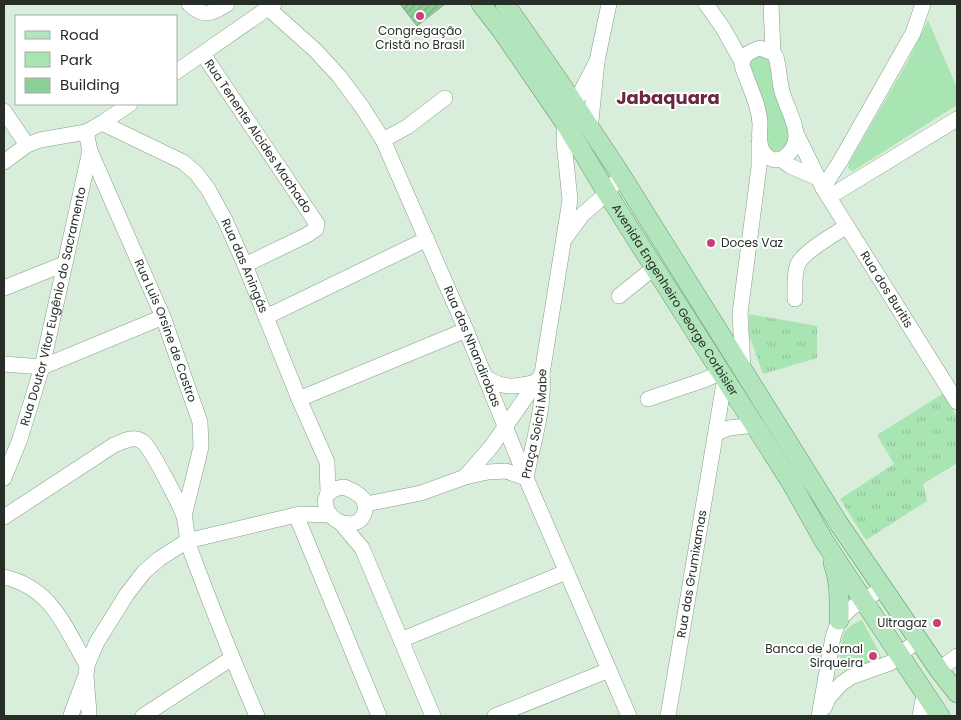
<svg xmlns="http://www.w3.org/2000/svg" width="961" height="720" viewBox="0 0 961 720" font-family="Poppins,sans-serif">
<defs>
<pattern id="grass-tufts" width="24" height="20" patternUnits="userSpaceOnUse" patternTransform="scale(1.25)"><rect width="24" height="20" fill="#a9e4b3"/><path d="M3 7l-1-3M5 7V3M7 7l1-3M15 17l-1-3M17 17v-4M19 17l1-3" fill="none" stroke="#91c49a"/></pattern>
<pattern id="building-hatch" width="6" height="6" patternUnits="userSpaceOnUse" patternTransform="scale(1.25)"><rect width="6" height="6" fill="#8dcf98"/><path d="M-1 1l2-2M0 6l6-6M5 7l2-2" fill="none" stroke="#7ab283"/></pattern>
</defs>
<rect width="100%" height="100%" fill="#d8eedb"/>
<path fill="url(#grass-tufts)" d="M749,314L817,326V358L763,374L749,335Z
M944,393L957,418V463L923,484L927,501L866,540L840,499L894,464L877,435Z"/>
<path fill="#a9e4b3" d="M928,20L957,88V105L853,171L850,170L848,168L849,163L908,61Z
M768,54L792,139C784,148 777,157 766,147L749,64L751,58Z
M862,620L883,660L855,669L847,665L839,656C843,635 841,629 862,620Z"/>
<path fill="url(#building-hatch)" stroke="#94a896" d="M400,4H445L417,26Z"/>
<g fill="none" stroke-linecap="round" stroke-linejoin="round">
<g stroke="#879c8a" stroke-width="16">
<g id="minor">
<path d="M189,4C205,18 210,14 227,4"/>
<path d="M706,4L723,28L742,62"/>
<path d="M771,4L773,53"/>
<path id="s1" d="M268,8L315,50L339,76L362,107L383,140L466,330L526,478L629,716"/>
<path d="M760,48L773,53L776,57C779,67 779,77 781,87C784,103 795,119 796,134C797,153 775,172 762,150C758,141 760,133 760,124C759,103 748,85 742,65C742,55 751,51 760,48Z"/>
<path id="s2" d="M203,54L317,224L316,229L307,235L245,265"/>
<path d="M176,72L274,4"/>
<path d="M4,111L27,145"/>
<path id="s3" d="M102,123L183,162L196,173L208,189L225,220L245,265L299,399L327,462L328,493"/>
<path d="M590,130L597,61L609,4"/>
<path id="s4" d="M796,133L823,188L957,402"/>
<path d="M383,140L407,127L445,98"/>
<path id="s5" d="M90,151L163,317L200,422L201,447L184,516"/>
<path d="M782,160L790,166L818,178"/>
<path d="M4,162L27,145L40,140L86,132L102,123L130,104"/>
<path d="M823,188L841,160L913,33L923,4"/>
<path d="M829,197L957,119"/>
<path d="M566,237L582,215L607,193L621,175"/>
<path d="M4,288L64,264"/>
<path d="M619,296L655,267"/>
<path d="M795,299C795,290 794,271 798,264C804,251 835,234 847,226"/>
<path d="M266,317L427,239"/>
<path d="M4,364L42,367L163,317"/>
<path d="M743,369L740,313L759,167V143"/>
<path d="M487,378C503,389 517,387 535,382"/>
<path d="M299,399L466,330"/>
<path d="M648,399L704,380L722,372"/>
<path d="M716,433L729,428L755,425"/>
<path d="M465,477L491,447L542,374"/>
<path id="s6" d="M4,478L20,439L42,367L90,151L86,132"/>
<path d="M344,487C356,492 370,498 364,514C363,517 360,521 357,522C332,533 307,491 344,487Z"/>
<path id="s7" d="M366,504L421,493L465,477L488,472L506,471L526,478C532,446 545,407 542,374L570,200L564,142L565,123L597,61"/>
<path d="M296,515L379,716"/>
<path d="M4,517L114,445C124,441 134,435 143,442C151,448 180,505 184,516C187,527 186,538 190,549C211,605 233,661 257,716"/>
<path d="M340,522L362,548L433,716"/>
<path d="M4,577C52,588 64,626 87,665"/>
<path d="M401,640L566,572"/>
<path d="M939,670L957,656"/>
<path d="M824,708L829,697L842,683L851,677L890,663L918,640"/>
<path d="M89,713L86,676L87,665L97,642L127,594L144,572L159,559L187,541L300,514L329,515"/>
<path d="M71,715L84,680"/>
<path d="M143,716L232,658"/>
<path d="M495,716L609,670"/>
<path id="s8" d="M668,716L725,377"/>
<path d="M819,716L833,637L839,620L851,608L883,588"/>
<path d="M920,716L924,694"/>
</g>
</g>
<g stroke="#619a6c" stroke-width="20">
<g id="major">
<path id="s9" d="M481,4L502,31L565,123L607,193L792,484L824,541L940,716"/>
<path d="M505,4L561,84L621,175L839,524L939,670L957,693"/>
<path d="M833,563C840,582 839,600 839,620"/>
</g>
</g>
<use href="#minor" stroke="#fff" stroke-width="15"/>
<use href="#major" stroke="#b3e5bd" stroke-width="19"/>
</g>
<g fill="#c93f78" stroke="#fff" stroke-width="2">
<circle cx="420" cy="16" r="5"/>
<circle cx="711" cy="243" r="5"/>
<circle cx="937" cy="623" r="5"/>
<circle cx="873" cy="656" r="5"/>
</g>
<g text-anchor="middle" stroke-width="4" stroke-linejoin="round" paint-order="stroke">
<g font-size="12" fill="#262e27" stroke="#fff" text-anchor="end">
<text x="420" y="35" text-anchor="middle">Congregação<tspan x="420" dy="14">Cristã no Brasil</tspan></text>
<text x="721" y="247" text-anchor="start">Doces Vaz</text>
<text x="927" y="627">Ultragaz</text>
<text x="863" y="653">Banca de Jornal<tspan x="863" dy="14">Sirqueira</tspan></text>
</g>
<g font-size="12" fill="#262e27" stroke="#fff">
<text dy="4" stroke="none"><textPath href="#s2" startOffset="99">Rua Tenente Alcides Machado</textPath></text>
<text dy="4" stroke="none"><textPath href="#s3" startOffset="212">Rua das Aningás</textPath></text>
<text dy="4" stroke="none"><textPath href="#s4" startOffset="181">Rua dos Buritis</textPath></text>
<text dy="4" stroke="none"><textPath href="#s9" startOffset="354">Avenida Engenheiro George Corbisier</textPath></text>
<text dy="4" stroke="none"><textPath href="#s6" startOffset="179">Rua Doutor Vitor Eugênio do Sacramento</textPath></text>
<text dy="4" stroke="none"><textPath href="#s5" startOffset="195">Rua Luis Orsine de Castro</textPath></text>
<text dy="4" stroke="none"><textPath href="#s1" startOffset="401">Rua das Nhandirobas</textPath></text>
<text dy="4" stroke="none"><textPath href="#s7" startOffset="221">Praça Soichi Mabe</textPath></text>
<text dy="4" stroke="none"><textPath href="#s8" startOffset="144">Rua das Grumixamas</textPath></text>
</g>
<g font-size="18" font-weight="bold" fill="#6b2741" stroke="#fff">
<text x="668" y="104">Jabaquara</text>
</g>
</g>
<rect width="961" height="720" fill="none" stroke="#262e27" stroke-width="10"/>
<rect x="15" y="15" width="162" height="90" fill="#ffffff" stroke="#a8aba9"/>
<rect x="25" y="31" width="25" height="8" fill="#b3e5bd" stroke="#a8aba9"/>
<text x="60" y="40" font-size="15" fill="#262e27">Road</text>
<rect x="25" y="52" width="25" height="15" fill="#a9e4b3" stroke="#a8aba9"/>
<text x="60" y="65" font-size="15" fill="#262e27">Park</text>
<rect x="25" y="78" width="25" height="15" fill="#8dcf98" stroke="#a8aba9"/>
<text x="60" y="90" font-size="15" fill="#262e27">Building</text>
</svg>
